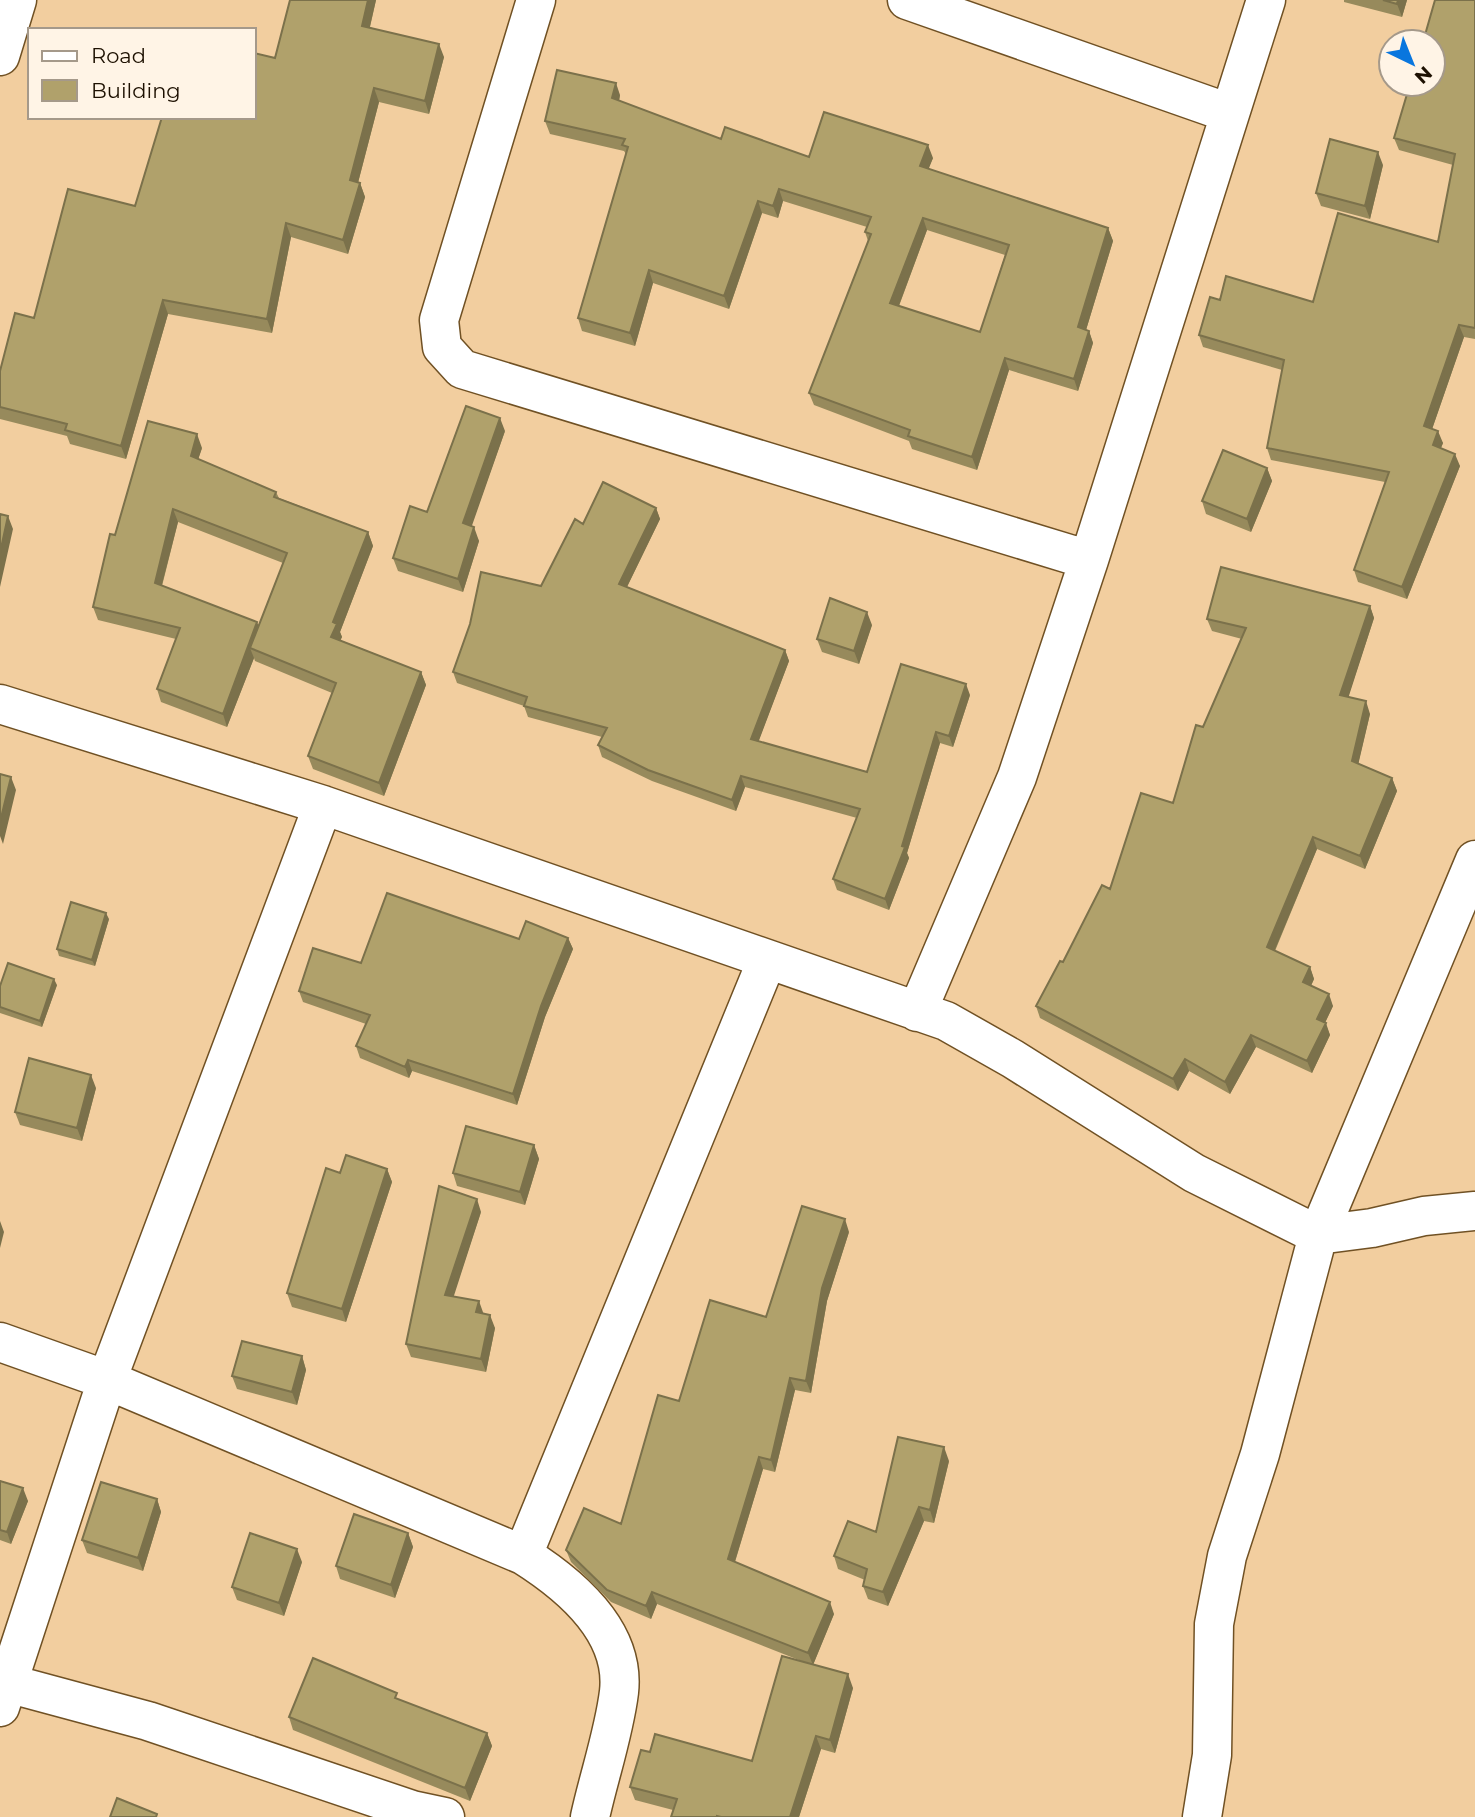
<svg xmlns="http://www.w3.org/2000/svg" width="1475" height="1817" viewBox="0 0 1475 1817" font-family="Montserrat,sans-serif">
<rect width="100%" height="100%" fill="#f2ce9f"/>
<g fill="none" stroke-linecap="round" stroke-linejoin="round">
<g stroke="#705124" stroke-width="41">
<path id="minor" d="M536,0L439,320L442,347L462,369L1089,560
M907,0L1229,113
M0,56L17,0
M0,704L323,805L946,1021L1013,1059L1194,1173L1318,1235L1372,1228L1424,1216L1475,1211
M917,1012L1017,777L1089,560L1266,0
M0,1342L107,1380L523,1555C569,1584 626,1630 619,1692C614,1733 599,1776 590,1817
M523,1555L767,960
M7,1683L148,1721L412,1810L445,1817
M0,1707L107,1380L323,805
M1202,1817L1212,1755L1214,1624L1227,1556L1260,1454L1318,1235L1475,860"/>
</g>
<use href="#minor" stroke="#fff" stroke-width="38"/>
</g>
<path fill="#978a5c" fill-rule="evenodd" d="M290,0H376L370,27L444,57L429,114L379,102L358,183H360L365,197L348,254L291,237L272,333L168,314L126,459L70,444L67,436L0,419V371L34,318L135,206L275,58Z
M1344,0H1407L1402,17L1344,2Z
M1475,0V339L1464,337L1432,429L1443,443L1441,448L1460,466L1407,599L1358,582L1354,570L1385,482L1271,460L1267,448L1282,370L1203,347L1199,335L1220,300L1313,302L1438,242L1453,165L1399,150L1394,138Z
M620,95L619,101L721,139L809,157L933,158L928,169L1108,228L1113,241L1086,330L1089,331L1093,343L1078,391L1009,370L977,470L912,449L909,441L814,405L809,393L868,241L865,232L867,227L783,201L778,218L762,213L729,309L653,283L635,346L582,331L578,318L626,154L624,151L550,134L545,121ZM927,230L1005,255L980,332L899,306Z
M1383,165L1370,219L1321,206L1316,193Z
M505,431L471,526L479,541L463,592L398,571L393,558L427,512Z
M202,448L198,459L276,492L279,498L368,532L373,546L340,632L342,637L340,640L421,672L426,685L384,796L313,769L308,756L332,693L255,661L254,658L227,727L161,702L157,689L176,639L98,620L93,607L115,535ZM178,522L283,563L259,625L162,586Z
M1267,468L1272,481L1251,532L1206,514L1202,501Z
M656,508L660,519L627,587L785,650L789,661L758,742L867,772L970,695L953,747L940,743L907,853L909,858L889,910L837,890L833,879L857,818L745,787L736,811L652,781L602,757L598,745L602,737L528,717L524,706L457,683L453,672L541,586L583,524Z
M1370,606L1374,618L1348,697L1370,714L1358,764L1392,778L1397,791L1365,869L1317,849L1275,951L1310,967L1314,979L1311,986L1333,1006L1325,1023L1330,1035L1312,1073L1256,1047L1230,1094L1189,1071L1178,1091L1040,1018L1036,1006L1110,889L1173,803L1203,727L1242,639L1212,631L1207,619Z
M872,625L859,664L822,652L817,639Z
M109,919L95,966L59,956L57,949Z
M568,938L573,949L545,1017L517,1105L412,1071L409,1078L360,1058L356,1046L366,1024L303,1002L299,991L361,963L519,939Z
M57,985L42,1027L0,1013V986Z
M96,1088L82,1141L20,1125L15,1112Z
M534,1145L539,1159L525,1205L457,1186L453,1173Z
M387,1169L392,1182L346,1322L292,1307L287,1293L340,1173Z
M481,1212L453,1296L495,1328L486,1372L411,1357L406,1344Z
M849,1232L827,1301L811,1393L795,1390L775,1472L763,1469L735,1562L834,1614L813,1665L853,1688L835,1753L821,1749L799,1817H671L673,1810L635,1800L630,1787L650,1752L752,1761L809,1664L657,1604L651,1619L611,1602L571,1562L566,1550L621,1524L679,1401L766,1317Z
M302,1356L306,1370L297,1405L237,1389L232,1376Z
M949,1461L934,1523L924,1521L888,1606L868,1599L863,1586L865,1580L838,1569L834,1556L876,1532Z
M0,1481L28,1501L11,1544L0,1540Z
M157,1499L161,1512L143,1571L87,1553L82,1540Z
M408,1533L413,1547L395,1598L340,1579L336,1566Z
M302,1562L284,1616L237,1600L232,1587Z
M289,1717L487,1733L492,1746L470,1801L293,1730Z"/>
<path fill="#7b714b" d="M368,0H376L367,39L362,26Z
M1398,0H1407L1402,17L1397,4Z
M439,44L444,57L429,114L425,101Z
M616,83L620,95L617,111L612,98Z
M374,88L379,102L355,194L350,180Z
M928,145L933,158L925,178L920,166Z
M1378,152L1383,165L1370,219L1365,206Z
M360,183L365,197L348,254L343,240Z
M779,189L783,201L778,218L773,206Z
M758,201L762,213L729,309L724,296Z
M923,218L927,230L895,316L890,303Z
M286,223L291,237L272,333L267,319Z
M1108,228L1113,241L1083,340L1078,327Z
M649,270L653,283L635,346L630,333Z
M163,300L168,314L126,459L121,446Z
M1459,325L1464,337L1429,438L1424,426Z
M1089,331L1093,343L1078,391L1074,379Z
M1005,358L1009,370L977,470L972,457Z
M500,418L505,431L468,537L463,523Z
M1438,431L1443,443L1437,457L1433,445Z
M197,434L202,448L195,469L191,456Z
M1455,454L1460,466L1407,599L1402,587Z
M1267,468L1272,481L1251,532L1247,519Z
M656,508L660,519L623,595L619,584Z
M173,509L178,522L159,596L155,583Z
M8,516L13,529L0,587V553Z
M474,527L479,541L463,592L458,579Z
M368,532L373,546L340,632L342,637L336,650L331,637L333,622Z
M1370,606L1374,618L1345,708L1340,695Z
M867,612L872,625L859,664L854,651Z
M257,622L262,635L250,648L254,658L227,727L223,714Z
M785,650L789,661L755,751L751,739Z
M421,672L426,685L384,796L379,783Z
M966,684L970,695L953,747L949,736Z
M1366,701L1370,714L1356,774L1352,761Z
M936,732L940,743L907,853L909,858L889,910L885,899Z
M741,776L745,787L736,811L732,800Z
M11,777L16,790L3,844L0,836V822Z
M1392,778L1397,791L1365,869L1360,856Z
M1313,837L1317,849L1271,959L1267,947Z
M106,913L109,919L95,966L92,960Z
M568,938L573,949L545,1017L517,1105L513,1094L541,1006Z
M1310,967L1314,979L1307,994L1303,982Z
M54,979L57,985L42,1027L40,1021Z
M1329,994L1333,1006L1321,1031L1317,1019Z
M1326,1023L1330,1035L1312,1073L1307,1061Z
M1251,1035L1256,1047L1230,1094L1225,1082Z
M1185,1059L1189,1071L1178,1091L1173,1079Z
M408,1060L412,1071L409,1078L405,1067Z
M91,1075L96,1088L82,1141L77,1128Z
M534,1145L539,1159L525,1205L520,1192Z
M387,1169L392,1182L346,1322L342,1309Z
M477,1199L481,1212L450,1308L445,1295Z
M845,1219L849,1232L827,1301L811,1393L806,1381L822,1288Z
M0,1221L4,1232L0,1248Z
M479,1301L484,1315L476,1312Z
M490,1315L495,1328L486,1372L481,1359Z
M302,1356L306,1370L297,1405L292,1392Z
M790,1378L795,1390L775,1472L771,1460Z
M944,1447L949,1461L934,1523L930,1510Z
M759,1457L763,1469L732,1571L728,1559Z
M23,1488L28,1501L11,1544L7,1532Z
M157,1499L161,1512L143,1571L138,1558Z
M919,1507L924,1521L888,1606L883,1592Z
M408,1533L413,1547L395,1598L391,1585Z
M297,1549L302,1562L284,1616L279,1603Z
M652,1592L657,1604L651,1619L646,1606Z
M830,1602L834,1614L813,1665L808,1653Z
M848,1674L853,1688L835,1753L830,1740Z
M487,1733L492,1746L470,1801L465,1788Z
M816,1736L821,1749L799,1817H790Z"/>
<path fill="#b0a16b" stroke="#7b714b" stroke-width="2" fill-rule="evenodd" d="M290,0H368L362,26L439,44L425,101L374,88L350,180L360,183L343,240L286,223L267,319L163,300L121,446L65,430L67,424L0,407V371L15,313L34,318L68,189L135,206L162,117H254V53L275,58Z
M1383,0H1398L1397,4Z
M1435,0H1475V328L1459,325L1424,426L1438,431L1433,445L1455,454L1402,587L1354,570L1389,472L1267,448L1284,360L1199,335L1210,297L1220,300L1226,276L1313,302L1338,213L1438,242L1455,154L1394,138L1410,84H1433V42H1423Z
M557,70L616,83L612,98L721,139L725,127L809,157L824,112L928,145L920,166L1108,228L1078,327L1089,331L1074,379L1005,358L972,457L908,436L910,430L809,393L871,234L865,232L871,217L779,189L773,206L758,201L724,296L649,270L630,333L578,318L628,147L622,145L625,139L545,121ZM923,218L1009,245L980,332L890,303Z
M1330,139L1378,152L1365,206L1316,193Z
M466,406L500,418L463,523L474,527L458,579L393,558L410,506L427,512Z
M148,421L197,434L191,456L276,492L274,497L368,532L333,622L337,624L331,637L421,672L379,783L308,756L336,683L250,648L287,553L173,509L155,583L257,622L223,714L157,689L180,628L93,607L110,534L115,535Z
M1223,450L1267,468L1247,519L1202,501Z
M603,482L656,508L619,584L785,650L751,739L867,772L901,664L966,684L949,736L936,732L902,846L905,847L885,899L833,879L860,809L741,776L732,800L648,770L598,745L607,728L524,706L527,697L453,672L470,624L481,572L541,586L575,519L583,524Z
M0,514L8,516L0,553Z
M1221,567L1370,606L1340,695L1366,701L1352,761L1392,778L1360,856L1313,837L1267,947L1310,967L1303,982L1329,994L1317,1019L1326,1023L1307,1061L1251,1035L1225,1082L1185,1059L1173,1079L1036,1006L1060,961L1063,962L1102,885L1110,889L1141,793L1173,803L1196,725L1203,727L1246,628L1207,619Z
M830,598L867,612L854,651L817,639Z
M0,774L11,777L0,822Z
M387,893L519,939L526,921L568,938L541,1006L513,1094L408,1060L405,1067L356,1046L370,1015L299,991L313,948L361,963Z
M71,902L106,913L92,960L57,949Z
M8,963L54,979L40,1021L0,1007V986Z
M29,1058L91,1075L77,1128L15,1112Z
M466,1126L534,1145L520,1192L453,1173Z
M346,1155L387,1169L342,1309L287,1293L326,1168L340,1173Z
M439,1186L477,1199L445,1295L479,1301L476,1312L490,1315L481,1359L406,1344Z
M802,1206L845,1219L822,1288L806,1381L790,1378L771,1460L759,1457L728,1559L830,1602L808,1653L652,1592L646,1606L607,1590L566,1550L584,1508L621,1524L658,1395L679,1401L710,1300L766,1317Z
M242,1341L302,1356L292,1392L232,1376Z
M898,1437L944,1447L930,1510L919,1507L883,1592L863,1586L867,1569L834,1556L848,1521L876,1532Z
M0,1481L23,1488L7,1532L0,1530Z
M101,1482L157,1499L138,1558L82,1540Z
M354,1514L408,1533L391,1585L336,1566Z
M250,1533L297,1549L279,1603L232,1587Z
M782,1656L848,1674L830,1740L816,1736L790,1817H721L717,1816V1817H671L677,1799L630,1787L641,1750L650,1752L655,1734L752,1761Z
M313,1658L397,1693L395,1698L487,1733L465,1788L289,1717Z
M117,1798L157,1814L156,1817H110Z"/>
<rect x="28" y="28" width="228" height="91" fill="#fff4e6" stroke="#a5998a" stroke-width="2"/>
<rect x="42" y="51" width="35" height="10" fill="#ffffff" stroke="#a5998a" stroke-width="2"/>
<text x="91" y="63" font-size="21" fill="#1d1001">Road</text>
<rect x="42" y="80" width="35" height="21" fill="#b0a16b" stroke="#a5998a" stroke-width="2"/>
<text x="91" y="98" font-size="21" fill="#1d1001">Building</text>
<g transform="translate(1412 63) rotate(137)"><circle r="33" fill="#fff4e6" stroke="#a5998a" stroke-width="2"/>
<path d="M0-5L12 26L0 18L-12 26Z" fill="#0976de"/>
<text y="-10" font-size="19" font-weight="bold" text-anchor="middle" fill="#1d1001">N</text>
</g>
</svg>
